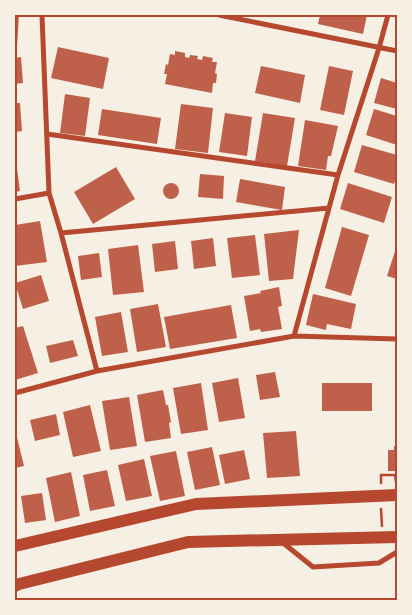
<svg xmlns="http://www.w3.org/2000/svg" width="412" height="615" viewBox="0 0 412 615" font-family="'Asap Condensed',sans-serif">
<rect width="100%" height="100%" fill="#f6efe4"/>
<path fill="#bf614a" d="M15,15H19L17,47H15Z
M320,15H367L363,34L318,24Z
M58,47L109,58L103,89L51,78Z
M175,51L185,53V57L189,58L190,55L198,56L197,59L202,60L203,56L213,58L212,62H217L215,73L217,74L216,83H213L212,93L165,84L167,74H164L166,64L168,65L170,54L175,55Z
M21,57L23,83L15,84V58Z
M261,66L305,75L300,103L255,93Z
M329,66L353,71L344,115L320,110Z
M381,78L397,83V109L374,103Z
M65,94L90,98L85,136L60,133Z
M15,103H20L22,131L15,132Z
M181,104L213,108L208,153L175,149Z
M102,109L161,118L157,144L98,135Z
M374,109L397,116V145L366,135Z
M225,113L252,117L247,156L219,152Z
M263,113L295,118L287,166L255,161Z
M305,120L338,126L331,156H328L326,170L298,166Z
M362,145L397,155V175L394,184L354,172Z
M15,161H16L20,191L15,192Z
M116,167L135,199L93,224L74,192Z
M200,174L224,176L223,199L198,197Z
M240,179L285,187L282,210L236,202Z
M163 191a8 8 0 1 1 16 0a8 8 0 1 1-16 0Z
M348,183L392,197L384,223L340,209Z
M40,221L47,262L15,266V225Z
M342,227L369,235L351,296L325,288Z
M299,230L293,279L269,281L264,234Z
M255,235L260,275L232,278L227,238Z
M213,238L216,266L194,269L191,241Z
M175,241L178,269L155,272L152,244Z
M138,245L144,292L113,295L108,249Z
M397,245V279L387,276Z
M99,253L102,277L81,280L78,256Z
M41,275L49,301L23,309L15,283Z
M279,287L282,306L278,307L282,329L261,332L260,329L250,331L244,296L261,293L260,291Z
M313,294L356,304L351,329L327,324L326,330L306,325Z
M158,304L166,347L137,352L130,309Z
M231,305L237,338L170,349L164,317Z
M121,312L128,352L102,356L95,317Z
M23,326L38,373L15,380V328Z
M73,340L78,356L50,363L46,346Z
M275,372L280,397L260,400L256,375Z
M238,378L245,418L219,422L212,383Z
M395,378H397V409H395Z
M201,383L208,430L181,434L173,388Z
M322,383H372V411H322Z
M163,390L166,405H168L171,422L169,423L171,438L145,442L137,395Z
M129,397L137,446L110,450L102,401Z
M90,405L101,451L73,457L63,412Z
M56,414L60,435L35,441L30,420Z
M15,429L24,466L15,468Z
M296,431L300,476L267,478L263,433Z
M394,446H397V471H388V450H394Z
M212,447L220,485L195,490L187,452Z
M244,450L250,479L225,484L219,455Z
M176,451L185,496L160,501L150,456Z
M144,459L152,496L126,501L118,465Z
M107,470L115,506L90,511L83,475Z
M71,472L80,516L55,522L46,478Z
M42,493L46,520L25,523L21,496Z"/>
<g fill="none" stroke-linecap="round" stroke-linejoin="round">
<path stroke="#b5482f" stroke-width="2.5" d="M381,483V475H395L396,482
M381,509L382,526"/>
<path stroke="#b5482f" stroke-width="5" d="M42,15L49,193L61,233L97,371
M219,15L397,51
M47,134L338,175
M15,199L49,193
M61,233L329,208
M294,336L338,175L379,48L388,15
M15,393L97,371L294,336L397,339
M282,542L313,567L379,563L397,552"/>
<path stroke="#b5482f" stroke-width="12" d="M15,546L196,504L397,495
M15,586L19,584L188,542L397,537"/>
</g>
<rect width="412" height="615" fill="none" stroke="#f6efe4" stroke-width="32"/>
<rect x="16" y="16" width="380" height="583" fill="none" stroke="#b5482f" stroke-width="2"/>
</svg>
